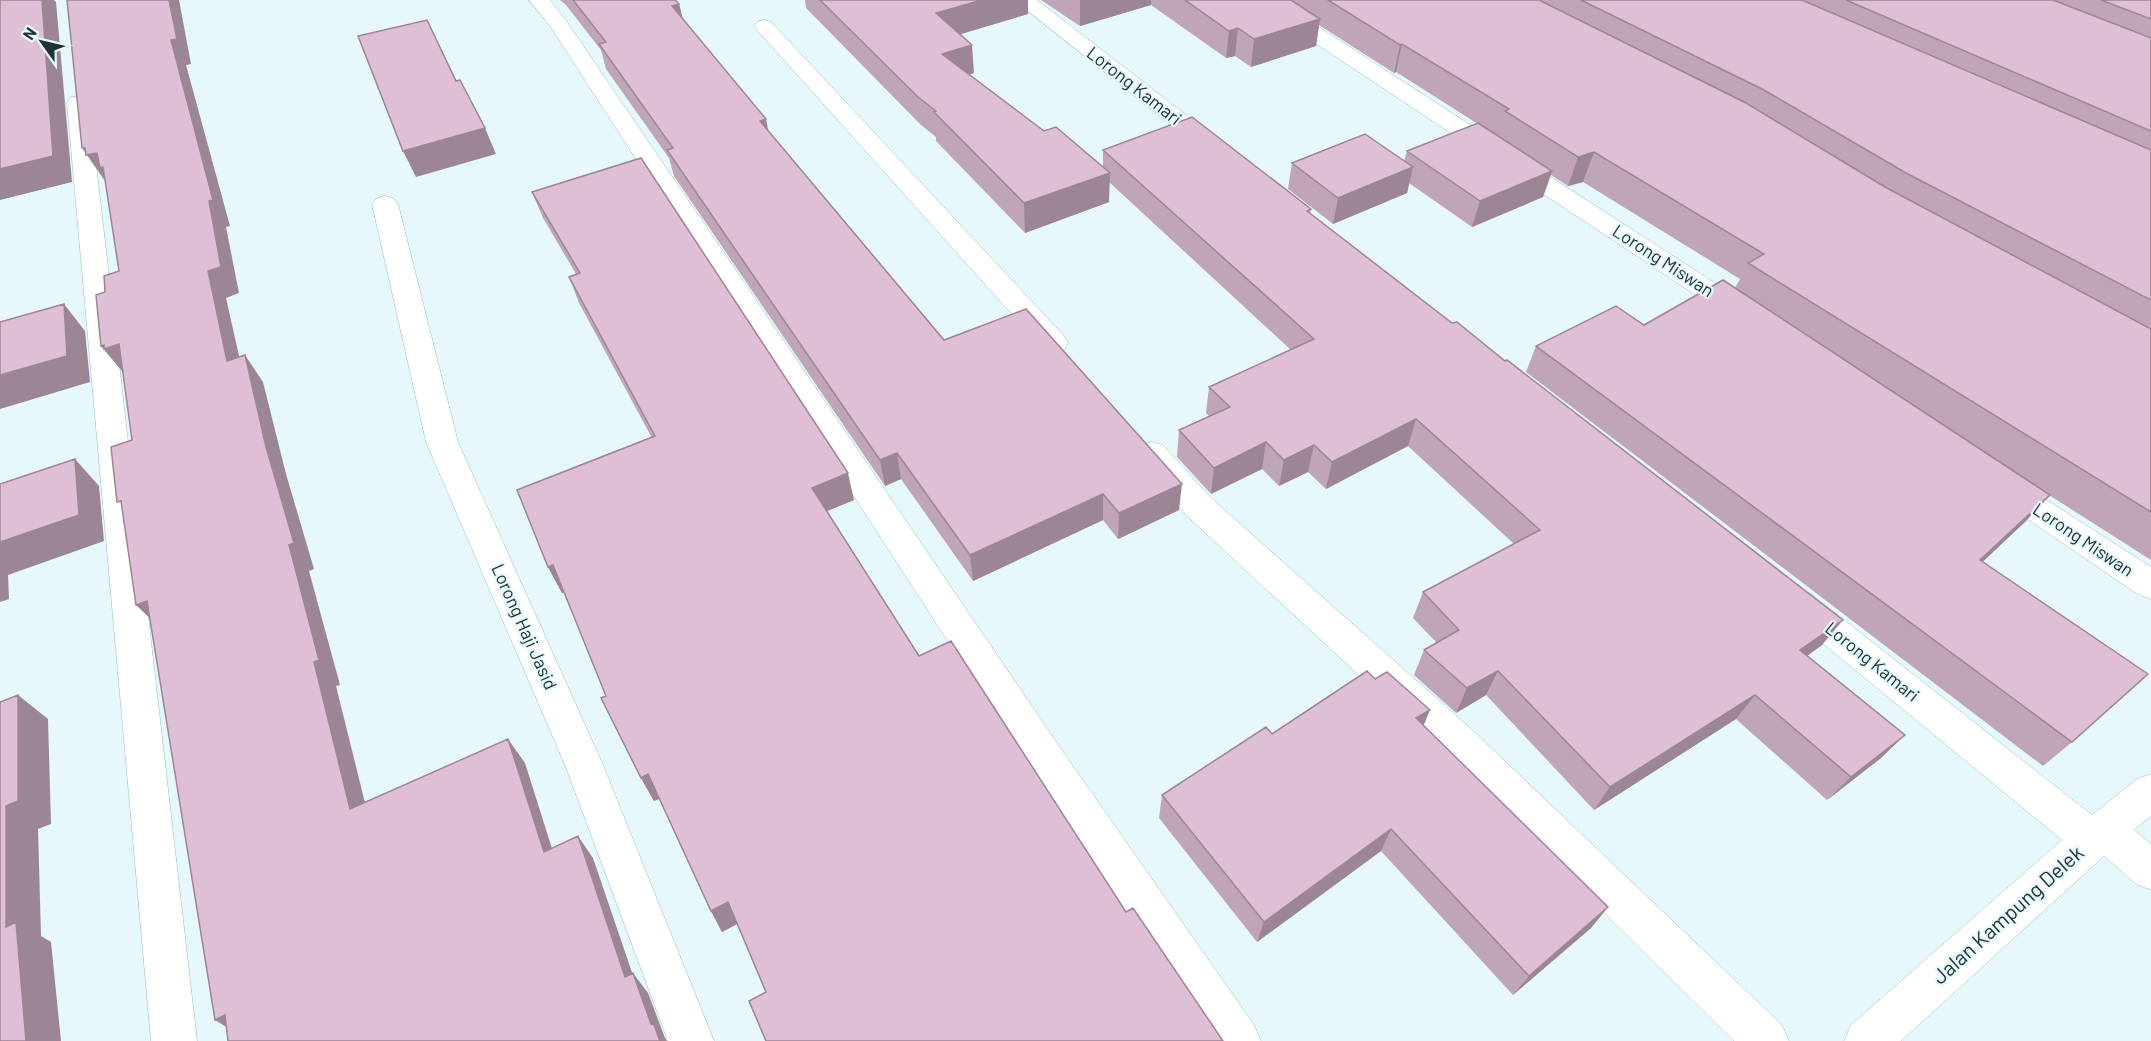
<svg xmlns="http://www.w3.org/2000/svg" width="2151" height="1041" viewBox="0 0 2151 1041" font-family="Barlow,sans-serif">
<rect width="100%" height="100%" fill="#e6f8fc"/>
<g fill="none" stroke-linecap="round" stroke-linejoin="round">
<g stroke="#91bdc5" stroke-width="1">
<path id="minor" d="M529,0H550L565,19L1059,746L1254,1025L1261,1041H1211L1031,770L550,26Z
M1014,0H1037L1225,145L1229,150L1225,155L1217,157L1209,155Z
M1253,0H1277L1752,307L1756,313L1752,319L1742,322L1732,319L1256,4Z
M764,20L771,22L1064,336L1068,343L1064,350L1054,352L1044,350L757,30L754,26L757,22Z
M78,96L86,98L89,103L197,1041H151L67,103L70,98Z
M385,196L394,199L398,204L458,442L603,765L714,1041H668L565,765L426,442L372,204L376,199Z
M1152,442L1163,445L1211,498L1470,728L1782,1025L1789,1041H1734L1442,752L1187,516L1136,453L1141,445Z
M2000,473L2011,477L2151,567V599L2139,595L1989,493L1984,485L1989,477Z
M1799,590L1811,594L2092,815L2137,779L2151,774V816L2134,830L2151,844V890L2136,884L2104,856L1901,1041H1844L1851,1025L2062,840L1787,614L1781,604L1787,594Z"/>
</g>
<use href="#minor" fill="#fff" fill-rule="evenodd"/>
</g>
<path fill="#c0a4b7" d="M560,0H675L679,4L683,19L769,131L944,340L1179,510L1118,539L1103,520L973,581L901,479L885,486L674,176L669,158L606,69L601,50L566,5Z
M805,0H1028V14L960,34L974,73L969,75L1044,131L1103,167V150L1311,209L1310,214L1822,645L1807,656L1881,758L1827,800L1736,719L1594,810L1486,695L1456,713L1414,675L1424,650L1437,643L1413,618L1423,592L1514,544L1408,446L1326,489L1308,472L1279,486L1262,469L1211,494L1177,457L1179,430L1209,416L1206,413L1209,387L1291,350L1109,182V202L1025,233L936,141V137L921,125L806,8Z
M1041,0H2151V560L2049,495L2026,521L1982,562L2072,742L2043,766L1526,372L1536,346L1644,325L1735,288L1740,279L1583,182L1568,186L1551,175L1543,197L1472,227L1409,183L1407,193L1333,224L1288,189L1292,163L1404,161L1407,151L1478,124L1396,72L1394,73L1319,25L1316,46L1251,67L1235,56L1226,58L1151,5L1080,26Z
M532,192L854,500L826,511L919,656L1126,912L1223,1041L766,992L737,924L722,932L711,911L659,799L654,801L641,778L606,696L564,592L562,593L548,567L652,438L579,303L569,277L576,274L543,218Z
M1423,726L1608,907L1591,928L1513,995L1381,851L1257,942L1159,818L1162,795L1272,734Z"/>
<path fill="#9c8695" d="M42,0H54L56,2L72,182L0,200V169Z
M169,0H179L191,64L186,65L230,226L226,227L239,293L226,298L246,387L227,361L208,271L209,201L171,40Z
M982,0H1028V14L938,41L936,13Z
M1080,0H1151V5L1080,26Z
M679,4L685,29L672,6Z
M1320,19L1316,46L1251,67L1254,39Z
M1238,28L1235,56L1226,58L1229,31Z
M1402,44L1396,72L1394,73L1400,45Z
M972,45L974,73L944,82L942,54Z
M766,119L771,145L760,121Z
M485,128L496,154L416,177L403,151Z
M82,148H85L97,153L109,180L105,181Z
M1594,152L1583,182L1568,186L1578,157Z
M1413,167L1407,193L1333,224L1338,198Z
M1552,171L1543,197L1472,227L1480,201Z
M1110,173L1109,202L1025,233L1024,203Z
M64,304L85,331L90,382L0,409V375Z
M119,344L126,376L101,346Z
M245,355L263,382L286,474L314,569L309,571L340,685L336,686L372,831L350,809L314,662L289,545Z
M1416,419L1408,446L1326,489L1332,462Z
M1266,442L1262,469L1211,494L1214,468Z
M1314,445L1308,472L1279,486L1284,460Z
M897,453L901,479L885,486L880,460Z
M75,459L99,486L104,541L8,575L9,599L0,602V542Z
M848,473L854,500L818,515L812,488Z
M1182,484L1179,510L1118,539L1119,513Z
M1103,494V520L973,581L970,555Z
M2050,495L2026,521L1957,586L1980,560Z
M553,565L566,591L562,593L548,567Z
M147,601L162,630L136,605Z
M1843,620L1822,645L1780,675L1800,650Z
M1498,671L1486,695L1456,713L1467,688Z
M18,695L48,719L51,824L38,829L41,936L51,942L61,1041H26L6,927V806Z
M1755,695L1736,719L1594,810L1610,787Z
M1430,710L1420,734L1416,718Z
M1905,735L1881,758L1827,800L1851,777Z
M508,739L525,763L560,874L544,852Z
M648,774L661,798L654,801L641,778Z
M1391,829L1381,851L1257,942L1264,922Z
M578,836L593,858L640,996L625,977Z
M728,902L739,923L722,932L711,911Z
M1608,907L1591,928L1513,995L1529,976Z
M633,973L648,993L665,1038L667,1041H660L651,1024Z
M225,1015L244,1038L215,1020Z"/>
<path fill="#dfbfd5" stroke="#9c8695" stroke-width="1.5" d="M0,0H42L53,156L0,169Z
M67,0H169L177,39L171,40L213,200L209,201L221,267L208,271L227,361L245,355L266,447L294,543L289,545L319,660L314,662L350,809L508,739L544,852L578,836L625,977L633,973L651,1024L654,1025L660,1041H228L225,1015L215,1020L147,601L136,605L121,501L117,502L111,447L132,440L119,344L104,349V345L101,346L96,295L105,292L104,276L119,271L103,167L100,168L97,153L86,155L85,148H82Z
M573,0H675L679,4L672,6L766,119L760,121L944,340L1026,309L1182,484L1119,513L1103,494L970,555L897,453L880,460L667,150L673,148L599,44L606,42Z
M820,0H982L936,13L972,45L942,54L1044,131L1056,127L1110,173L1024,203L934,112L936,111L918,97Z
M1185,0H1291L1320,19L1254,39L1238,28L1229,31Z
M1328,0H1539L1746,103L1885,187L2151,329V512L1748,263L1764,254L1594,152L1578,157L1505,111L1509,109L1402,44L1400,45Z
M1581,0H1802L2151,150V300L1906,173L1764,90Z
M1846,0H2053L2151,38V131Z
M2101,0H2151V19Z
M427,20L456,81L460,80L485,128L403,151L358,36Z
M1192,117L1311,209L1307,211L1452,323L1457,322L1505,361L1507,360L1843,620L1800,650L1905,735L1851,777L1755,695L1610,787L1498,671L1467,688L1424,650L1459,630L1423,592L1540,530L1416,419L1332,462L1314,445L1284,460L1266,442L1214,468L1179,430L1230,407L1209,387L1314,339L1103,150Z
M1478,123L1552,171L1480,201L1407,151Z
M1365,134L1413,167L1338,198L1292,163Z
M641,158L848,473L812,488L919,656L951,641L1126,912L1133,908L1223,1041H766L749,1001L766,992L728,902L711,911L648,774L641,778L601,698L606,696L553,565L548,567L517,490L655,436L569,277L580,273L532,192Z
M1723,280L2050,495L1980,560L2148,674L2072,742L1536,346L1616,306L1644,325Z
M64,304L67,356L0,375V322Z
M75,459L79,515L0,542V484Z
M1367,671L1375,679L1387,672L1430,710L1416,718L1608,907L1529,976L1391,829L1264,922L1162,795L1266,727L1272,734Z
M18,695V801L6,806V927L16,922L26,1041H0V702Z"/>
<g text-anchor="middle" stroke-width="4.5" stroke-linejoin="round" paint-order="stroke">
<g font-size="18" fill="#203235" stroke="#e6f8fc">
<text transform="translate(1134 86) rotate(38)" y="6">Lorong Kamari</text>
<text transform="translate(1663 261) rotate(33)" y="6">Lorong Miswan</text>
<text transform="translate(2083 540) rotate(34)" y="6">Lorong Miswan</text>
<text transform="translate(524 627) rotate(66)" y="6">Lorong Haji Jasid</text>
<text transform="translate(1872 662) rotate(39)" y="6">Lorong Kamari</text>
</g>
<g font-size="21" fill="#203235" stroke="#e6f8fc">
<text transform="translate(2008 915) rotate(-42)" y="7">Jalan Kampung Delek</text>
</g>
</g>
<g transform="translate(42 42) rotate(304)" stroke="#e6f8fc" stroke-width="4.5" paint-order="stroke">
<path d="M0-4.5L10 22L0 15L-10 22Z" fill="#203235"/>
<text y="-9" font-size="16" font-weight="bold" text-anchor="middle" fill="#203235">N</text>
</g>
</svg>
